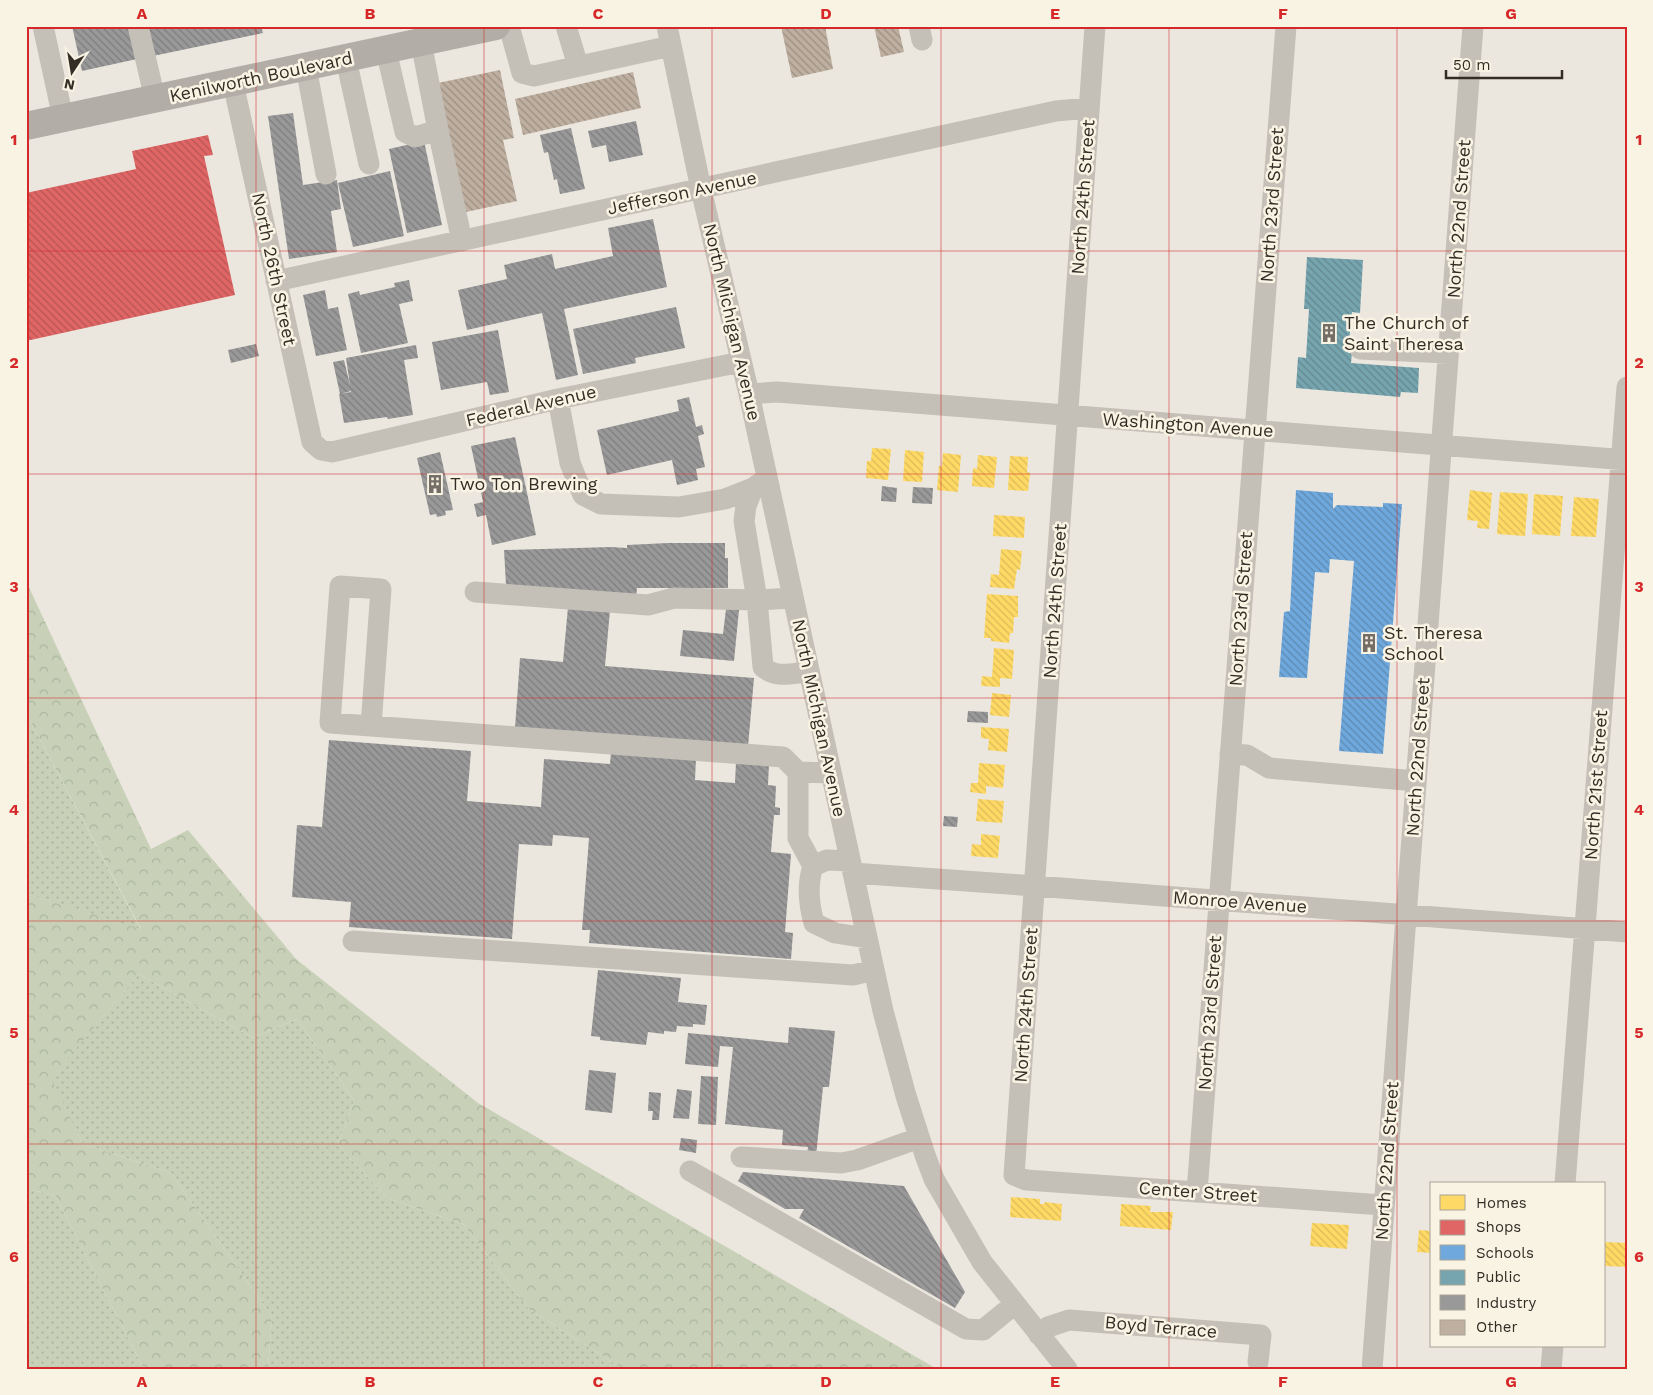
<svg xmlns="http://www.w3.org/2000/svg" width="1653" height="1395" viewBox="0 0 1653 1395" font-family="'Work Sans',sans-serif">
<defs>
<pattern id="grass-dots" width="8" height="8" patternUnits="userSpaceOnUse" patternTransform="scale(1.25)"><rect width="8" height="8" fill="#c8d1b8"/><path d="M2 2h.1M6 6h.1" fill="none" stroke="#acb49e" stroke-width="1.8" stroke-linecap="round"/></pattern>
<pattern id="forest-crowns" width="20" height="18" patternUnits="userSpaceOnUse" patternTransform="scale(1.25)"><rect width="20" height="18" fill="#c8d1b8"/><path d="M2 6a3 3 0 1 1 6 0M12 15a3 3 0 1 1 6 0" fill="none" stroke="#acb49e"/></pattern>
<pattern id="homes-back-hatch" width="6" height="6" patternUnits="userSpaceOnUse" patternTransform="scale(1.25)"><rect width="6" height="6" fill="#ffd966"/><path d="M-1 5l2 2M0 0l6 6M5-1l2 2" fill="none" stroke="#dbbb58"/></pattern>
<pattern id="shops-back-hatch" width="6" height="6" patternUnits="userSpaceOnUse" patternTransform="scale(1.25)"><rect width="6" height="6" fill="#e06666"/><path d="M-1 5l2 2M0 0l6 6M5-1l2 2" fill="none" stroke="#b65454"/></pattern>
<pattern id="schools-back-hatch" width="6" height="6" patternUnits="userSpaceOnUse" patternTransform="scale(1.25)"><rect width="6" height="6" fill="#6fa8dc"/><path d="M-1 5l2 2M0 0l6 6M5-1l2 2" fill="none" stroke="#5c89b2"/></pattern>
<pattern id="public-back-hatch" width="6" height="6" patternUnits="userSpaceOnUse" patternTransform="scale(1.25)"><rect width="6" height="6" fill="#76a5af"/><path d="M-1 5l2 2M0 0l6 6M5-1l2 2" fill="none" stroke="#62878e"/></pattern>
<pattern id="industry-back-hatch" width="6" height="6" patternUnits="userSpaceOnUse" patternTransform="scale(1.25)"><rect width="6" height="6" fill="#999"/><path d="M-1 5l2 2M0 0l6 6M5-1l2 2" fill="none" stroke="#7e7d7d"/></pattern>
<pattern id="building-back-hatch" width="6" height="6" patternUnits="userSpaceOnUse" patternTransform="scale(1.25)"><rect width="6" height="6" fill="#beafa0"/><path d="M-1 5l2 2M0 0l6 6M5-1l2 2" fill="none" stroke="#9b8f82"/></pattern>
</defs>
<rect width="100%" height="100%" fill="#ebe7de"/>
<path fill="url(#grass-dots)" d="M26,713L141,930L26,894Z
M139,974L253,1038L297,1019L354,1100L338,1145L387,1198L463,1224L529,1309L623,1369H268L272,1317L171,1173L83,1144L50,1078Z
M26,1189L55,1195L144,1369H26Z"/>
<path fill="url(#forest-crowns)" d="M26,581L151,849L188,830L296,959L478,1103L937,1369H623L529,1309L463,1224L387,1198L338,1145L354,1100L297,1019L253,1038L139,974L51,1078L83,1144L171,1173L272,1317L268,1369H144L55,1195L26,1189V894L141,929L26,713Z"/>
<path fill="url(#homes-back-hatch)" d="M872,448L891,449L888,480L866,478L867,461H871Z
M905,450L924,452L922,482L903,481Z
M943,453L961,455L958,492L937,490L939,466H942Z
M978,455L997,457L994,488L972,486L973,468L977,469Z
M1010,456L1028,457L1027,472L1030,473L1028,491L1008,490Z
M1470,490L1492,493L1489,529L1477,528L1478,521L1467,520Z
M1500,492L1528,494L1525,536L1497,534Z
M1534,494L1563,496L1560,536L1532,534Z
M1574,497L1599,499L1596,537L1571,536Z
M994,515L1025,517L1024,538L993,536Z
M1001,549L1022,551L1020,570L1017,569L1014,589L990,587L991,574L999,575Z
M987,594L1018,596V617H1014L1013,633H1010L1009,643L991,641V638H984Z
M994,648L1014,650L1012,679L1000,678V687L981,686L982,676L992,677Z
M992,693L1011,695L1009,717L990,715Z
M981,727L1009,729L1007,752L988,750L989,739L981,738Z
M979,763L1005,765L1003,788L986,786V794L970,792L971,783H978Z
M978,799L1004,801L1002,823L976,821Z
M981,834L1000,836L998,858L971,856L972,844L981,845Z
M1011,1197L1040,1199V1204H1044L1045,1202L1062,1204L1061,1221L1010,1217Z
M1121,1204L1151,1206L1150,1212H1173L1171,1230L1120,1226Z
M1312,1223L1349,1225L1347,1249L1310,1246Z
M1419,1230L1432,1231V1253L1417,1252Z
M1604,1242L1627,1243V1267L1604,1266Z"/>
<path fill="url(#shops-back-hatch)" d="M208,135L213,155L204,156L235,295L26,341V193L136,169L132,151Z"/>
<path fill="url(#schools-back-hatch)" d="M1296,490L1333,493V509L1337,505L1383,507V503L1402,504L1383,754L1339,751L1354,561L1330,559L1329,573L1315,572L1307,678L1279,677L1284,612L1290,611Z"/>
<path fill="url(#public-back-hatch)" d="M1307,257L1363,260L1360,313L1352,312L1348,353H1352L1351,363L1419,368L1418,393L1401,392L1400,397L1296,388L1298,357L1306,358L1309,309H1304Z"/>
<path fill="url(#industry-back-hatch)" d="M72,26H129L137,59L82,71Z
M146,26H261L263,33L153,56Z
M293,113L303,185L337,180L341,209L331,211L337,252L289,259L268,116Z
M636,121L643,155L609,162L606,145L592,148L588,131Z
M571,128L585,189L560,194L557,179L554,180L548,152L544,153L540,135Z
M424,141L442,225L407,233L389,149Z
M390,171L404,236L353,247L338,183Z
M653,219L667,287L564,309L578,375L556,380L542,313L467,330L458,290L507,279L504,265L552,254L555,269L613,256L608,228Z
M409,280L413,301L399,304L408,343L361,353L348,294L359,291L360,295L395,287L394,283Z
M325,290L328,309L338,307L347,350L316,356L303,295Z
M676,307L685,348L635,358L636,363L583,374L573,329Z
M498,330L509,392L490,395L487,382L441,390L432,342Z
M256,344L259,356L231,363L228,350Z
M416,345L418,358L404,360L413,415L388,419L387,417L344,423L339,394L351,392V391L340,394L333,362L344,360L350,385L346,358Z
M689,397L696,427L702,425L704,434L698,436L705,467L696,469L698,480L677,485L672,460L607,475L597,430L679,411L677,400Z
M515,437L536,535L492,545L486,515L477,517L474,504L483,502L471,446Z
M440,452L453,510L445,511L446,515L437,517L436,514L430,515L417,458Z
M882,486L897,488L896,502L881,501Z
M913,487L933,488L932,504L912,503Z
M668,543H725V558H728V588H637L636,598L506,585L504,550L611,547L627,548V545Z
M568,607L610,610L605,666L754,678L748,747L515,728L520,658L563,662Z
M726,609L739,610L734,661L680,656L683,630L723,634Z
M968,711L988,712V723L967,722Z
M329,740L471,751L467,801L541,807L544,759L610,764L611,752L696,758L695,780L735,783L736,762L769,764L768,785L776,786L775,807L780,808V815H774L771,852L791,854L785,932L793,933L791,959L589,943L590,930H582L589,838L553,835L552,846L519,844L512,939L349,927L351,902L292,897L297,825L322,827Z
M944,816L958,817L957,827L943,826Z
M598,970L681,978L678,1002L707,1005L705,1025L693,1024V1027L677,1026L676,1032L664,1031V1034L648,1032L646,1045L600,1040V1037L591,1036Z
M789,1027L835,1031L829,1087H823L816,1156L807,1155L808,1147L782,1145L783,1130L725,1124L733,1047L720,1046L718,1067L685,1064L688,1033L788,1043Z
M589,1070L616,1073L612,1113L585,1110Z
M701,1076L718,1077L716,1125L698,1124Z
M677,1089L692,1091L689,1119L673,1118Z
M649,1092L661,1093L659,1120H652L653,1111H648Z
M681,1138L697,1140L696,1153L679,1150Z
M743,1172L904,1186L965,1292L955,1308L799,1218L804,1209H785L738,1181Z"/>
<path fill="url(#building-back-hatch)" d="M781,26H825L833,69L792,78Z
M874,26H898L904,52L881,57Z
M500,70L514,138L503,140L517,201L466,212L438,83Z
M633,72L641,108L523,135L515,99Z"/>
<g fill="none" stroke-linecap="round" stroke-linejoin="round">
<path stroke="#c4bfb7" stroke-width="21" d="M43,26L63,118
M138,26L155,99
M509,26L522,73L534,76L671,46
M566,26L578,66
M667,26L701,189L749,394L883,1011L906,1096L925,1155L934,1179L982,1262L1067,1369
M919,26L922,40
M1095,26L1014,1175L1026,1180L1383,1205
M386,50L405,132L415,137L438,130L421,42
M346,59L369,164
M306,67L326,174
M233,83L312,442L321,450L332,452L558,399L741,362
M438,130L462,241
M276,281L1056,111L1089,108
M1360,349L1448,353
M749,394L777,392L1627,460
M558,399L570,463L583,495L601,504L679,507L725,499L753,488
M760,483L753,488L746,506L744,521L757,600L763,667C777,679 792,673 809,672
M475,592L648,605L674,598L757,600L793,598
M371,726L381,589L340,586L330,723L371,726L783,757L798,772
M1230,754L1247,755L1269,768L1416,781
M850,861L827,860L813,866C807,884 809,905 814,923L835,933L867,938
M813,866L798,838V772L831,773
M853,873L1035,886L1627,932
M353,941L853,975L874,970
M741,1157L841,1163L857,1160L919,1138
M690,1171L966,1329L983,1330L1015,1304
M1565,1184L1627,387
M1197,1192L1286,26
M1039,1335L1048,1327L1069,1320L1261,1335L1258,1362
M1372,1369L1473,26
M1551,1369L1553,1346"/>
<path stroke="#b2aea7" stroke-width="28" d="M26,126L496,26"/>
</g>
<path fill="none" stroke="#d62828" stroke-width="1" stroke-opacity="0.55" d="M256,26V1369M484,26V1369M712,26V1369M941,26V1369M1169,26V1369M1397,26V1369M26,251H1627M26,474H1627M26,698H1627M26,921H1627M26,1144H1627"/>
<defs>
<g id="building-bare" transform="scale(1.5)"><path d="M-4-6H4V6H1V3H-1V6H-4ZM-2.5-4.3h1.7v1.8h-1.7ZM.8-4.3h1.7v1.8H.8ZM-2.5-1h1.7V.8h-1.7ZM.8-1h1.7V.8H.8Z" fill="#746e66" stroke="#f9f3e4" stroke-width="2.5" paint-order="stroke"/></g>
</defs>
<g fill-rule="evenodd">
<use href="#building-bare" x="1329" y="333"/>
<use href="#building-bare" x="435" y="484"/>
<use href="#building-bare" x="1369" y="643"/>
</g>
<g text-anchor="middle" stroke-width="5" stroke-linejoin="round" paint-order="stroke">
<g font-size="18" fill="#342d26" stroke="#f9f3e4">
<text transform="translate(261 77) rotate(-12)" y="6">Kenilworth Boulevard</text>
<text transform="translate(682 193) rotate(-12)" y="6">Jefferson Avenue</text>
<text transform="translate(1083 197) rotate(-86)" y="6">North 24th Street</text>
<text transform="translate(1272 205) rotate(-86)" y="6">North 23rd Street</text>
<text transform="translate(1459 219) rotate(-86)" y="6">North 22nd Street</text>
<text transform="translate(274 269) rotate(78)" y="6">North 26th Street</text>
<text transform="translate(732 322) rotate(77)" y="6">North Michigan Avenue</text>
<text transform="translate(531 406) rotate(-13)" y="6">Federal Avenue</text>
<text transform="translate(1188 425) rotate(4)" y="6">Washington Avenue</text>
<text transform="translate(1055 601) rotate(-86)" y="6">North 24th Street</text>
<text transform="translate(1241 609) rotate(-86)" y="6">North 23rd Street</text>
<text transform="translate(819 718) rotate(78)" y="6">North Michigan Avenue</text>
<text transform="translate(1418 757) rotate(-86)" y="6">North 22nd Street</text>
<text transform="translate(1596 785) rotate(-86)" y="6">North 21st Street</text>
<text transform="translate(1240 902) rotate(4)" y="6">Monroe Avenue</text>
<text transform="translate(1026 1005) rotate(-86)" y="6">North 24th Street</text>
<text transform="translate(1210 1013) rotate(-86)" y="6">North 23rd Street</text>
<text transform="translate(1387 1161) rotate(-86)" y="6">North 22nd Street</text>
<text transform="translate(1198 1192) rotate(4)" y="6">Center Street</text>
<text transform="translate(1161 1327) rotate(5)" y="6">Boyd Terrace</text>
</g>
<g font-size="18" fill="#342d26" stroke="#f9f3e4" text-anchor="start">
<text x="1344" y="329">The Church of<tspan x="1344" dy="21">Saint Theresa</tspan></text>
<text x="450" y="490">Two Ton Brewing</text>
<text x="1384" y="639">St. Theresa<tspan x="1384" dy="21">School</tspan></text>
</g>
</g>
<rect width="1653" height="1395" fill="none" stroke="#f9f3e4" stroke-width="55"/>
<rect x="1430" y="1182" width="175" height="165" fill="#f9f3e4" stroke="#aaa498"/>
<rect x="1440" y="1195" width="25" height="15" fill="#ffd966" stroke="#aaa498"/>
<text x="1476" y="1208" font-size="15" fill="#342d26">Homes</text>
<rect x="1440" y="1220" width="25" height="15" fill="#e06666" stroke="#aaa498"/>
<text x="1476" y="1232" font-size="15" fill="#342d26">Shops</text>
<rect x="1440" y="1245" width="25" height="15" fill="#6fa8dc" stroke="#aaa498"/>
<text x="1476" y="1258" font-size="15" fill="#342d26">Schools</text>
<rect x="1440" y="1270" width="25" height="15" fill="#76a5af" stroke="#aaa498"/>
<text x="1476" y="1282" font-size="15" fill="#342d26">Public</text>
<rect x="1440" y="1295" width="25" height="15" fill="#999999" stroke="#aaa498"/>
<text x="1476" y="1308" font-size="15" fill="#342d26">Industry</text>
<rect x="1440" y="1320" width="25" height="15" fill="#beafa0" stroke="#aaa498"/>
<text x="1476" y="1332" font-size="15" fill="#342d26">Other</text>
<g transform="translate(72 72) rotate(192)" stroke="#f9f3e4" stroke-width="4" paint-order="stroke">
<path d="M0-4L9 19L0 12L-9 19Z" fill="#342d26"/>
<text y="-8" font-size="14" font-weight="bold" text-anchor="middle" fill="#342d26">N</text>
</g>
<path d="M1446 70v8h116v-8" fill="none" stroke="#342d26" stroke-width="2.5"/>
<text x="1453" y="70" font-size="15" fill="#342d26" stroke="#f9f3e4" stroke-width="4" paint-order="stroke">50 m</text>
<rect x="28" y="28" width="1598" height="1340" fill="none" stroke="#d62828" stroke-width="2"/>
<g font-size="16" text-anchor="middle" font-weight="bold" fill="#d62828">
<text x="142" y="19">A</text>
<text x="370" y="19">B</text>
<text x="598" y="19">C</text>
<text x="826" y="19">D</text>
<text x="1055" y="19">E</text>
<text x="1283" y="19">F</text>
<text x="1511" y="19">G</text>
<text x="14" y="145">1</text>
<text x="1639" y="145">1</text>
<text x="14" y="368">2</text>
<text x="1639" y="368">2</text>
<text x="14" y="592">3</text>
<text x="1639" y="592">3</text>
<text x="14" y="815">4</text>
<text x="1639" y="815">4</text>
<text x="14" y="1038">5</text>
<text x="1639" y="1038">5</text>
<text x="14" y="1262">6</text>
<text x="1639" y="1262">6</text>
<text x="142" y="1387">A</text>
<text x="370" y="1387">B</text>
<text x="598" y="1387">C</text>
<text x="826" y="1387">D</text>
<text x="1055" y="1387">E</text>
<text x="1283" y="1387">F</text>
<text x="1511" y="1387">G</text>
</g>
</svg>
